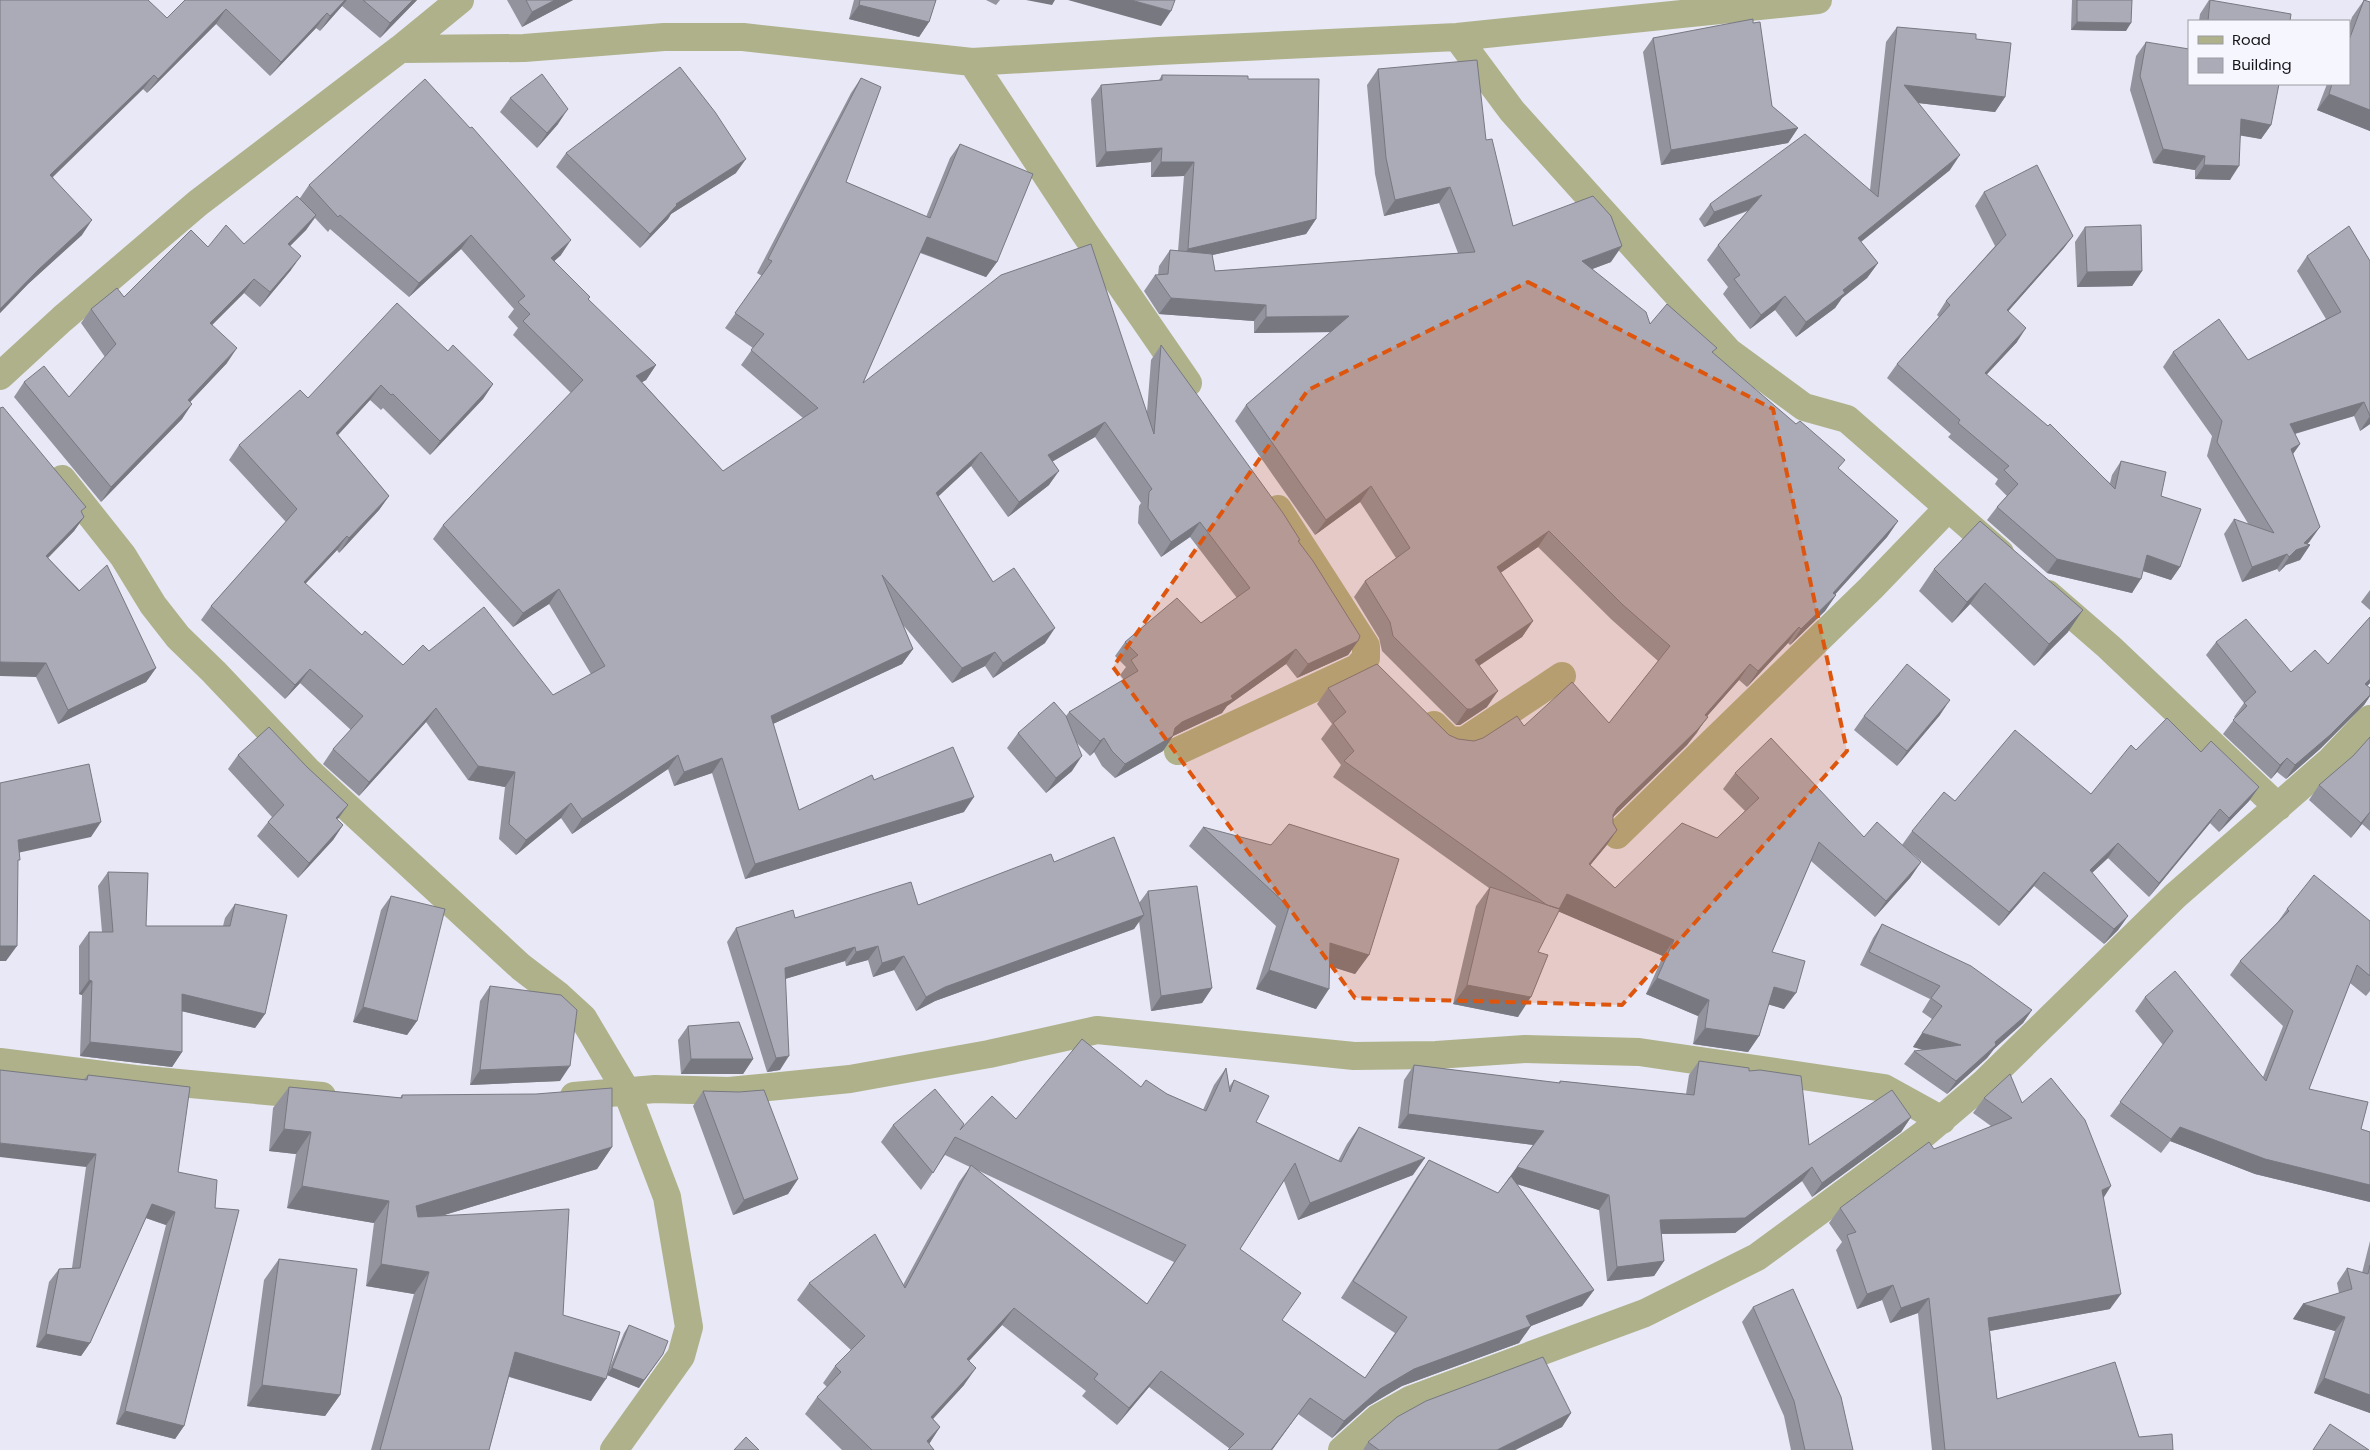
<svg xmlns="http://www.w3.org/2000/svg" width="2370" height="1450" viewBox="0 0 2370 1450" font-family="Poppins,sans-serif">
<rect width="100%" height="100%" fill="#e8e8f6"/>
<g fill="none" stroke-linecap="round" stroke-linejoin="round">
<path stroke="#aeb189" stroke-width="28" d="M1457,37L1512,111L1729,352L1804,407L1847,419L2000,553
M400,49L460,0
M972,62L1084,232L1188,383
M0,376L62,319L198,203L400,49L524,48L664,37H743L972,62L1159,51L1457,37L1818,0
M62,479L123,556L153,605L178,637L214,672L307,770L521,967L559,996L583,1018L627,1092L667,1197L689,1327L681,1356L614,1450
M2048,594L2109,647L2278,807
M1434,725L1449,740L1464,741L1562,676
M1178,751L1357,668L1366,658V646L1278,509
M1617,835L1871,588L1948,508
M0,1062L135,1079L322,1096
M574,1096L655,1089L729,1091L850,1079L989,1054L1097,1030L1354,1056L1436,1055L1525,1049L1639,1052L1884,1088L1942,1120
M1342,1450L1378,1418L1410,1400L1645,1313L1757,1257L1924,1134L1983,1084L2175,896L2331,760L2370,719"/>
</g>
<path fill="#92939d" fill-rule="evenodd" d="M0,0L167,18L185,0H417L380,38L342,6L320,31L316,28L270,76L216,24L147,93L143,89L53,177L82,235L28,284L0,313Z
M507,0H573L522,27Z
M854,0H936L929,22L919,37L849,19Z
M986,0H1000L996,5Z
M2072,0H2132L2126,31L2071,30Z
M2209,0L2290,21H2199L2200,14Z
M2364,0L2370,2V131L2317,110L2327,84H2349V26L2352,17Z
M1753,23L1772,106L1798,128L1788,143L1661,165L1643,52L1653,38Z
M1897,27L1976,39L2005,97L1995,112L1918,103L1950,170L1861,242L1878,263L1867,278L1842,298L1835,308L1796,337L1775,310L1750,329L1723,294L1728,287L1707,260L1718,245L1748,211L1704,227L1699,219L1710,204L1870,190L1886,42Z
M2146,42L2271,125L2261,139L2241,135L2230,180L2195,179V170L2153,163L2130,90L2136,56Z
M1378,69L1486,140L1513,226L1611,262L1592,269L1650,324L1713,353L1839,469L1898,521L1887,537L1835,594L1836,595L1825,611L1790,645L1788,643L1747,687L1739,680L1707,716L1697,733L1687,745L1613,817V823L1617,830L1606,846L1590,865L1615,888L1717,838L1745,811L1723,789L1735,773L1864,837L1921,862L1910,878L1875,917L1811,861L1772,952L1784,1009L1769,1004L1759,1036L1748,1052L1693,1044L1698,1016L1646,994L1663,956L1558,911L1538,952L1518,1017L1453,1004L1476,906L1489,888L1333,777L1341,765L1321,739L1332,724L1317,704L1328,688L1458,739L1474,741L1524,726L1609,723L1658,661L1612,620L1538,547L1500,573L1533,621L1522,637L1479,665L1487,707L1460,725H1456L1382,651L1379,638L1354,597L1365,581L1396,558L1360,502L1315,535L1235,421L1246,405L1331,332L1254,333V321L1159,314L1144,291L1155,275H1158L1159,266L1170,250L1178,251L1184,176L1151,177V162L1096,167L1091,99L1101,85L1159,80L1162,75L1248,79L1316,219L1306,234L1212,255L1215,271L1458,253L1439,203L1384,216L1375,174L1367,85Z
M861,78L846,182L926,217L950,158L960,144L997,262L986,277L920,253L863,383L1147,412L1151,360L1161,345L1298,542L1358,641L1348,655L1297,678L1286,664L1227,706L1222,713L1173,736L1163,751L1115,778L1102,766L1094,752L1090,756L1077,743L1072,771L1046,793L1007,748L1018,733L1066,716L1069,712L1124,680L1120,675L1126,667L1115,656L1125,642L1201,623L1237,598L1190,537L1161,557L1138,523L1139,506L1141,503L1095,437L1052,461L1049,485L1008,517L971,466L938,496L993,582L1045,643L993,678L985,666L952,683L903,625L913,649L902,664L773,724L799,810L874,780L964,812L745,879L712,773L674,786L668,769L572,834L561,818L516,855L499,839L505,787L468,780L426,722L359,796L323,764L333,749L351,730L300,683L285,699L201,620L211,606L286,522L229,460L239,445L308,398L448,351L493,384L483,399L430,455L383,408L381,410L370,400L338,435L389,496L379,510L339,553L337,550L305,584L362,635L403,665L429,651L553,695L591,674L549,604L513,627L433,539L443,525L571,393L513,335L518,328L508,317L514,309L461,249L409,297L330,229L328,232L315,218L306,230L290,246L291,270L260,307L244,293L212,325L227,363L190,402L182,419L101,502L14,397L24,382L69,397L105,357L81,323L91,309L124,297L208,247L244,244L300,198L309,185L561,255L554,261L588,300L656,365L646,380L642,382L723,471L803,418L741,365L753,348L725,328L762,276L757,273L851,93Z
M510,98L558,124L537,148L500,112Z
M566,153L736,173L671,214L668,219L640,248L556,167Z
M1984,192L2073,236L2063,249L2008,311L2017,342L1986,375L2110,483L2112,475L2121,461L2161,496L2180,567L2171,580L2143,571L2132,593L2047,573L1987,520L1997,507L2007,496L1995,484L1998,479L1948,437L1951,434L1887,378L1897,364L1939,317L1937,315L1946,301L1995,246L1975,206Z
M2085,227L2142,271L2132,286L2077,287L2075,242Z
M2307,256L2370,261V424L2360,431L2354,416L2295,434L2300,444L2293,454L2310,541L2307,544L2310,545L2300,560L2286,565L2279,572L2277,569L2242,582L2224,534L2234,519L2249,525L2207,456L2212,436L2163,367L2173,352L2248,360L2326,319L2297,271Z
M0,408L82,513L84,517L74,531L48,558L156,668L146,682L58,724L36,677Z
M1980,521L2068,632L2034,666L1970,604L1952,623L1919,591L1934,569Z
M2370,590V610L2361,602Z
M2370,617V683L2367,686L2370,688V696L2364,705L2320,749L2286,779L2277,772L2271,779L2223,734L2235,718L2234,717L2244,703L2206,655L2216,642L2291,672L2328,664Z
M1940,715L1897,766L1854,730L1864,716Z
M2370,737V831L2362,824L2351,838L2309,800L2319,785L2353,756Z
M2136,750L2201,752L2259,787L2249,801L2219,832L2210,823L2149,897L2108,858L2092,873L2128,916L2118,930L2104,944L2034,886L1999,926L1902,845L1912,831L1955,801L2091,794Z
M238,755L343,825L333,840L298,878L257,836L268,822L272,817L228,769Z
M1203,827L1369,955L1355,974L1330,966L1316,1009L1256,989L1276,926L1189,846Z
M1054,862L1139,903L1148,891L1212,988L1202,1003L1151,1011L1139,921L1134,929L935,1001L916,1011L894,970L873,977L868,960L846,966L845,961L785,979L780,1070L767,1072L727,942L736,928L795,918L918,905Z
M108,872L146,926H223L225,918L235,904L265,1014L255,1028L182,1011V1052L172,1067L80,1056L82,995L79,994V946L89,932H102L98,886Z
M391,896L417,1021L407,1035L353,1022L381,910Z
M2287,909L2370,921V991L2366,996L2350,983L2309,1089L2361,1129L2370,1132V1202L2255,1174L2170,1141L2161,1153L2110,1116L2163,1045L2135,1011L2145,997L2263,1077L2283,1026L2230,975L2240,961L2277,923Z
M1882,924L2032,1010L2023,1023L1994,1049L1987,1058L1947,1094L1904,1064L1914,1051L1923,1050L1913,1047L1932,1019L1922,1012L1930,999L1860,965L1873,938Z
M490,986L560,1081L470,1085L480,1001Z
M688,1026L753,1059L743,1074H681L678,1040Z
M1699,1061L1749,1071L1809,1145L1911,1117L1901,1132L1812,1197L1802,1181L1735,1233L1661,1234L1664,1261L1654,1276L1607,1281L1599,1210L1517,1184L1594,1290L1582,1306L1531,1326L1519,1343L1402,1386L1368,1406L1332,1438L1298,1414L1272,1450H1228L1230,1449L1149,1387L1117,1425L1082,1396L1086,1391L1002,1325L969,1361L964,1385L933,1419L940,1427L929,1444L934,1450H842L805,1414L817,1397L827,1387L823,1383L835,1366L851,1350L797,1300L809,1283L903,1285L959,1182L970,1167L945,1155L921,1190L881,1142L893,1125L960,1130L1016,1119L1141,1087L1167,1094L1203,1110L1214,1085L1226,1068L1229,1087L1234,1080L1256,1122L1338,1161L1347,1144L1359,1127L1413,1175L1298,1220L1284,1181L1240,1249L1282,1320L1365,1378L1395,1333L1341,1298L1417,1177L1429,1160L1498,1193L1533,1145L1398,1128L1404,1080L1414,1065L1559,1083L1560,1081L1686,1094L1689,1075ZM977,1170L1174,1262L1147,1304Z
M88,1075L178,1172L184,1426L175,1439L116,1424L166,1225L146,1218L90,1343L81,1356L36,1347L49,1282L59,1269L72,1268L86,1167L84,1079Z
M289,1087L400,1098L402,1095L612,1147L597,1169L441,1216L563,1315L607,1374L624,1333L629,1325L639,1388L607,1375L591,1401L509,1377L489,1450H371L414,1294L366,1286L374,1223L287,1208L296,1154L269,1151L273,1108Z
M703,1091L798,1179L788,1194L733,1215L693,1106Z
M1984,1098L2022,1103L2103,1198L2110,1309L1990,1331L1997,1399L2139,1437L2173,1450H1932L1918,1313L1890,1323L1882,1300L1857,1309L1836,1250L1842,1242L1829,1223L1840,1208L1991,1126L1973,1113Z
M2370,1241V1413L2314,1393L2335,1331L2293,1319L2303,1304L2339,1293L2337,1283L2347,1268L2362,1273Z
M279,1259L340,1395L325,1416L247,1406L264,1280Z
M1753,1307L1853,1450H1791L1784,1416L1742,1322Z
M1571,1413L1562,1427L1515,1450H1363L1368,1442Z"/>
<path fill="#777880" d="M345,0H347L342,6L320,31L330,16Z
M413,0H417L380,38L390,23Z
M555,0H573L522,27L532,12Z
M1026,0H1055L1052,5Z
M1068,0H1131L1171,11L1161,26Z
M859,5L929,22L919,37L849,19Z
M226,9L216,24L147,93L158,79Z
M327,13L316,28L270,76L281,62Z
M2077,22L2131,23L2126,31L2071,30Z
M154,75L143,89L40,189L50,175Z
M1904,85L2005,97L1995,112L1893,100Z
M2329,94L2370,110V131L2317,110Z
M568,109L558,124L537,148L547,133Z
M2241,119L2271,125L2261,139L2231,134Z
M1798,128L1788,143L1661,165L1671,150Z
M1162,148L1151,162L1096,167L1106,152Z
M2163,149L2205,156L2195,170L2153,163Z
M1960,155L1950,170L1847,253L1858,238Z
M746,159L736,173L671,214L668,219L640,248L650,234L676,204Z
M1161,162H1194L1184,176L1151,177Z
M2204,165L2239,166L2230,180L2195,179Z
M1450,187L1439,203L1384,216L1395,200Z
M1762,195L1751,209L1704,227L1714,212Z
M316,215L306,230L278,258L288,244Z
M1316,219L1306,234L1177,263L1188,249Z
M92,220L82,235L28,284L0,313V309L38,270Z
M471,235L461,249L409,297L419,283Z
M2073,236L2063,249L1997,324L2007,310Z
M927,237L997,262L986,277L917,251Z
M571,240L561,255L541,273L551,258Z
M1622,246L1611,262L1571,277L1582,261Z
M301,256L291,270L260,307L270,292Z
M1878,263L1867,278L1842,298L1835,308L1796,337L1806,322L1843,290Z
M2142,271L2132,286L2077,287L2087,272Z
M254,279L244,293L200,337L210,323Z
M1785,296L1775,310L1750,329L1761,315Z
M1171,298L1266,305L1254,321L1159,314Z
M1349,316L1338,332L1254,333L1266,317Z
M2026,328L2017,342L1975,387L1985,373Z
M237,348L227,363L178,415L188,400Z
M656,365L646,380L626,391L636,376Z
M493,384L483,399L430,455L440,441Z
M381,385L370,400L326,448L336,433Z
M2364,402L2354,416L2280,438L2290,424Z
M192,404L182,419L101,502L111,487Z
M2370,416V424L2360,431Z
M1105,422L1095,437L1038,470L1048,455Z
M2300,444L2290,458L2291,449Z
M981,452L971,466L926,508L936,493Z
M1059,471L1049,485L1008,517L1019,502Z
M1371,486L1360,502L1315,535L1326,520Z
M389,496L379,510L339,553L349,538Z
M84,517L74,531L36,570L46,556Z
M1898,521L1887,537L1822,609L1833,593Z
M1200,522L1190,537L1161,557L1171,542Z
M2320,527L2310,541L2304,548L2310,545L2300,560L2286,565L2279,572L2289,557Z
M1549,531L1538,547L1486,583L1497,567Z
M347,536L337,550L293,597L304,582Z
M2287,554L2277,569L2242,582L2252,567Z
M2147,555L2180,567L2171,580L2137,569Z
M2057,559L2141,579L2132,593L2047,573Z
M1985,583L1970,604L1952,623L1967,602Z
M559,589L549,604L513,627L523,613Z
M1836,595L1825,611L1790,645L1801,629Z
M2083,610L2068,632L2034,666L2049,644Z
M1533,621L1522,637L1464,676L1475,660Z
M1799,627L1788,643L1747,687L1758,671Z
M1055,628L1045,643L993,678L1003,663Z
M1358,641L1348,655L1297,678L1308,664Z
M913,649L902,664L760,730L771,716Z
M1296,649L1286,664L1227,706L1222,713L1171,737L1173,736L1163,751L1115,778L1125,764L1182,722L1231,696Z
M995,652L985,666L952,683L962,668Z
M0,662L46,663L36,677L0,676Z
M1750,664L1739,680L1694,731L1705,715Z
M156,668L146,682L58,724L68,710Z
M310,669L300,683L285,699L295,685Z
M2370,679V683L2356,698L2365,684Z
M1498,691L1487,707L1460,725H1456L1467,709Z
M2370,695V696L2364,705L2320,749L2286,779L2295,765Z
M1950,700L1940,715L1897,766L1907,751Z
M436,708L426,722L359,796L369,782Z
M1708,717L1687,745L1606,824L1617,808Z
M1104,738L1094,752L1090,756L1100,741Z
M678,755L668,769L572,834L582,819Z
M1082,756L1072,771L1046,793L1056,778Z
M722,758L712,773L674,786L684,772Z
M2287,758L2277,772L2271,779L2280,765Z
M478,766L515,772L505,787L468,780Z
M2259,787L2249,801L2219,832L2229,818Z
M974,797L964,812L745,879L755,864Z
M571,803L561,818L516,855L526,840Z
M348,805L338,819L336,818Z
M2220,809L2210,823L2149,897L2159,883Z
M2370,812L2362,824L2351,838L2361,823Z
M101,822L91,837L8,855L18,840Z
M343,825L333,840L298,878L309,863Z
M1617,830L1606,846L1578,880L1589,864Z
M2118,843L2108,858L2080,884L2090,870Z
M1921,862L1910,878L1875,917L1886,901Z
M2044,872L2034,886L1999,926L2009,912Z
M1567,894L1674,940L1663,956L1555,910Z
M1144,915L1134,929L935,1001L916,1011L926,997L945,987Z
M2128,916L2118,930L2104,944L2114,929Z
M1330,943L1369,955L1355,974L1316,962Z
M0,946H17L6,961H0Z
M878,946L868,960L846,966L856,952Z
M855,947L845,961L775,982L785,968Z
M904,956L894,970L873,977L882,963Z
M1269,970L1329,989L1316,1009L1256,989Z
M1657,978L1709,1000L1698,1016L1646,994Z
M89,980L92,981L82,995L79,994Z
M1467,985L1531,997L1518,1017L1453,1004Z
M1774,987L1796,993L1784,1009L1763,1003Z
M1212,988L1202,1003L1151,1011L1161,996Z
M182,994L265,1014L255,1028L172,1009Z
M363,1007L417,1021L407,1035L353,1022Z
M2032,1010L2023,1023L1994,1049L1987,1058L1947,1094L1956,1081L1995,1042Z
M1705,1028L1759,1036L1748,1052L1693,1044Z
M1922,1033L1961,1045L1952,1058L1913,1047Z
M90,1042L182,1052L172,1067L80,1056Z
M789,1056L780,1070L767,1072L776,1058Z
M691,1059H753L743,1074H681Z
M570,1066L560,1081L470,1085L480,1070Z
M1408,1114L1544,1131L1534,1145L1398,1128Z
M1911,1117L1901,1132L1812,1197L1822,1183Z
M2180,1127L2370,1185V1202L2255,1174L2170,1141L2161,1153Z
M284,1129L311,1132L296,1154L269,1151Z
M0,1143L96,1154L86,1167L0,1157Z
M612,1147L597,1169L401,1228L416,1206Z
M1425,1158L1413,1175L1298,1220L1310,1203Z
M1517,1167L1609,1195L1599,1210L1507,1181Z
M1812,1167L1802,1181L1735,1233L1650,1234L1660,1220Z
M798,1179L788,1194L733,1215L744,1200Z
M302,1186L389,1201L374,1223L287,1208Z
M2111,1186L2101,1202L2102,1190Z
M152,1204L175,1212L166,1225L143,1217Z
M1664,1261L1654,1276L1607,1281L1617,1267Z
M381,1264L429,1272L414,1294L366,1286Z
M1893,1285L1882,1300L1857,1309L1867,1294Z
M1594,1290L1582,1306L1531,1326L1519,1343L1402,1386L1368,1406L1332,1438L1344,1421L1380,1389L1414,1369L1526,1316Z
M2121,1294L2110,1309L1978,1333L1988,1318Z
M1929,1298L1918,1313L1890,1323L1901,1308Z
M2303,1304L2345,1317L2335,1331L2293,1319Z
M1014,1308L1002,1325L955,1376L967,1359Z
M46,1334L90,1343L81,1356L36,1347Z
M515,1352L606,1379L591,1401L500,1374Z
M663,1354L639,1388L607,1375L612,1368Z
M976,1368L964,1385L919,1434L931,1417Z
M1161,1371L1149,1387L1117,1425L1129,1408Z
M2324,1378L2370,1395V1413L2314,1393Z
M262,1385L340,1395L325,1416L247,1406Z
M1310,1398L1272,1450H1271Z
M125,1411L184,1426L175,1439L116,1424Z
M1571,1413L1562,1427L1515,1450H1497Z
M940,1427L929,1444L927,1441Z"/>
<path fill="#aaabb7" stroke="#777880" d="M0,0H148L167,18L185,0H345L330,16L327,13L281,62L226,9L158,79L154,75L50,175L92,220L38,270L0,309Z
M363,0H413L390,23Z
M526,0H555L532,12Z
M860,0H936L929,22L859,5Z
M1131,0H1175L1171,11Z
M2077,0H2132L2131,23L2077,22Z
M2210,0L2291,14L2290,21H2208Z
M2364,0L2370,2V110L2329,94L2332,84H2349V40Z
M1753,19V23L1760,22L1772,106L1798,128L1671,150L1653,38Z
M1897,27L1976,34V39L2011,43L2005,97L1904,85L1960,155L1858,238L1878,263L1843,290L1845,293L1806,322L1785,296L1761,315L1734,279L1740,275L1718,245L1762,195L1714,212L1710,204L1805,134L1878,197Z
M2146,42L2189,49V84H2279L2271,125L2241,119L2239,166L2204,165L2205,156L2163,149L2140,76Z
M1477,60L1486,140L1492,139L1513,226L1593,196L1611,216L1622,246L1582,261L1646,312L1650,324L1667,304L1717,348L1712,352L1796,424L1800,421L1845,460L1838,468L1898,521L1833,593L1836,595L1801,629L1799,627L1758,671L1750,664L1705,715L1708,717L1698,729L1617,808L1613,815V823L1617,830L1589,864L1615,888L1682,823L1717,838L1759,798L1735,773L1771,738L1864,837L1877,822L1921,862L1886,901L1819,842L1772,952L1805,961L1796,993L1774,987L1759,1036L1705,1028L1709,1000L1657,978L1674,940L1567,894L1559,909L1547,905L1344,761L1354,751L1333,723L1346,712L1328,688L1377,664L1449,735L1458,739L1474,741L1483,738L1517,716L1524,726L1572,682L1609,723L1670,646L1623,605L1549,531L1497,567L1533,621L1475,660L1498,691L1471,709H1467L1393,636L1390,622L1365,581L1410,548L1371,486L1326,520L1246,405L1349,316L1266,317V305L1171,298L1155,275L1168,274L1170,250L1212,254L1215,271L1475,252L1450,187L1395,200L1386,158L1378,69Z
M680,67L715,112L746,159L676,204L677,205L650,234L566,153Z
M542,74L568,109L547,133L510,98Z
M1162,75L1248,76V79H1319L1316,219L1188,249L1194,162H1161L1162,148L1106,152L1101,85L1162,80Z
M861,78L881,87L846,182L930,218L960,144L1033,174L997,262L927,237L863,383L1001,275L1091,244L1154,434L1161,345L1283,513L1300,540L1298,541L1313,561L1360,636L1358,641L1308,664L1296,649L1231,696L1233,699L1182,722L1175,728L1173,736L1125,764L1112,751L1104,738L1100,741L1069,712L1138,671L1131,660L1138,655L1125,642L1177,598L1201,623L1250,588L1200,522L1171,542L1148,508L1149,492L1152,489L1105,422L1048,455L1059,471L1019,502L981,452L936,493L993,582L1014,568L1055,628L1003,663L995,652L962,668L882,575L913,649L771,716L799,810L872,775L874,780L953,747L974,797L755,864L722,758L684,772L678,755L582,819L571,803L526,840L509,824L515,772L478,766L436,708L369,782L333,749L363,716L310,669L295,685L211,606L297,509L239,445L300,390L308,398L397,303L448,351L453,345L493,384L440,441L393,394L391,395L381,385L336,433L389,496L349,538L347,536L304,582L362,635L365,631L403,665L423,645L429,651L484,607L553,695L605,666L559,589L523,613L443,525L583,380L523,321L530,314L518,302L525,296L471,235L419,283L340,215L338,217L309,185L425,79L470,128L472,127L571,240L551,258L590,297L588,299L656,365L636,376L723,471L818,408L751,350L764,334L735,313L772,261L768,259Z
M2037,165L2073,236L2007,310L2026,328L1985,373L2048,426L2050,424L2115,489L2121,461L2166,472L2161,496L2201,509L2180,567L2147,555L2141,579L2057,559L1997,507L2018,484L2004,470L2009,466L1958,423L1960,420L1897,364L1950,305L1946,301L2006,235L1984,192Z
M297,196L316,215L288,244L301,256L270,292L254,279L210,323L237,348L188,400L192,404L111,487L24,382L44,366L69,397L116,344L91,309L117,288L124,297L191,230L208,247L226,225L244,244Z
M2141,225L2142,271L2087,272L2085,227Z
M2349,226L2370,261V416L2364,402L2290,424L2300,444L2291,449L2320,527L2304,543L2310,545L2296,550L2289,557L2287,554L2252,567L2234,519L2274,533L2217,442L2222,421L2173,352L2219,319L2248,360L2341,312L2307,256Z
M3,407L86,507L81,511L84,517L46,556L79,591L107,565L156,668L68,710L46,663L0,662V408Z
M1980,521L2083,610L2049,644L1985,583L1967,602L1934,569Z
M2370,617V679L2365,684L2370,688V695L2330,735L2295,765L2287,758L2280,765L2233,720L2247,706L2244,703L2256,692L2216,642L2246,619L2291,672L2315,650L2328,664Z
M1907,664L1950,700L1907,751L1864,716Z
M1054,702L1066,716L1082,756L1056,778L1018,733Z
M2167,718L2201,752L2211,741L2259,787L2229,818L2220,809L2159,883L2118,843L2090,870L2128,916L2114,929L2044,872L2009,912L1912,831L1944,792L1955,801L2015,730L2091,794L2131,745L2136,750Z
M269,727L307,767L348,805L336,818L343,825L309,863L268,822L284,805L238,755Z
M2370,737V812L2361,823L2319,785L2353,756Z
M89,764L101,822L18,840L20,860H18L17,946H0V783Z
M1289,824L1399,859L1369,955L1330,943L1329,989L1269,970L1289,907L1203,827L1271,845Z
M1114,837L1144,915L945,987L926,997L904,956L882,963L878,946L856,952L855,947L785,968L789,1056L776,1058L736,928L793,910L795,918L911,882L918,905L1051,854L1054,862Z
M108,872L148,873L146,926H230L235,904L287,915L265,1014L182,994V1052L90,1042L92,981L89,980V932H113Z
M2314,875L2370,921V976L2357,965L2309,1089L2368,1102L2361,1129L2370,1132V1185L2265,1159L2180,1127L2171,1139L2120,1102L2173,1031L2145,997L2175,971L2266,1081L2293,1011L2240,961L2289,911L2287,909Z
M1197,886L1212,988L1161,996L1148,891Z
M1490,887L1560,909L1538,952L1548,955L1531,997L1467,985Z
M391,896L445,909L417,1021L363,1007Z
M1882,924L1971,966L2032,1010L1995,1042L1996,1045L1956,1081L1914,1051L1961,1045L1922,1033L1942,1006L1931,998L1940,986L1869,952Z
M490,986L561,995L577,1010L570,1066L480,1070Z
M739,1022L753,1059H691L688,1026Z
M1082,1039L1141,1087L1146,1080L1167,1094L1206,1111L1226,1068L1230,1092L1234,1080L1269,1096L1256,1122L1341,1162L1359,1127L1425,1158L1310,1203L1295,1163L1240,1249L1301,1293L1282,1320L1365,1378L1407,1317L1353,1281L1429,1160L1498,1193L1511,1176L1594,1290L1526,1316L1531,1326L1414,1369L1380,1389L1344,1421L1310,1398L1271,1450H1228L1244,1434L1161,1371L1129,1408L1094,1379L1098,1374L1014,1308L967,1359L976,1368L931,1417L940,1427L927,1441L934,1450H872L817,1397L841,1372L835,1366L865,1336L809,1283L875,1234L905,1288L971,1165L1147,1304L1186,1245L955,1137L933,1173L893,1125L935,1089L964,1124L960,1130L992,1096L1016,1119Z
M1699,1061L1749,1068V1071L1760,1070L1801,1076L1809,1145L1892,1090L1911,1117L1822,1183L1812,1167L1745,1218L1660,1220L1664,1261L1617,1267L1609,1195L1517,1167L1544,1131L1408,1114L1414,1065L1560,1083V1081L1694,1095Z
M0,1070L87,1080L88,1075L190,1087L178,1172L217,1180L215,1208L239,1210L184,1426L125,1411L175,1212L152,1204L90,1343L46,1334L59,1269L80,1268L96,1154L0,1143Z
M2010,1074L2022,1103L2051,1078L2085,1120L2111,1186L2102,1190L2121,1294L1988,1318L1997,1399L2115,1362L2139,1437L2172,1434L2173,1450H1945L1929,1298L1901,1308L1893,1285L1867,1294L1847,1235L1856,1232L1840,1208L1929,1142L1934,1149L2012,1118L1984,1098Z
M289,1087L402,1098V1095L536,1094L612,1088V1147L416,1206L418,1217L569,1209L563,1315L620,1332L606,1379L515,1352L489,1450H380L429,1272L381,1264L389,1201L302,1186L311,1132L284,1129Z
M764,1090L798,1179L744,1200L703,1091L739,1092Z
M279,1259L357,1269L340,1395L262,1385Z
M2370,1265V1395L2324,1378L2345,1317L2303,1304L2352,1289L2347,1268L2368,1274Z
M1793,1289L1841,1397L1853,1450H1805L1794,1401L1753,1307Z
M629,1325L668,1341L663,1354L644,1380L612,1368Z
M1543,1357L1571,1413L1497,1450H1379L1368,1442L1397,1417L1426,1401Z
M2330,1424L2369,1450H2313Z
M746,1437L759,1450H734Z"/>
<path fill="#de560d" fill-opacity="0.2" stroke="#de560d" stroke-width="4" stroke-dasharray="10 6" stroke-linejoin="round" d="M1528,282L1773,409L1847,751L1622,1005L1355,998L1113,667L1308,390Z"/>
<rect x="2188" y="20" width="162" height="65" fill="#f6f6fe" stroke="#9c9ca3"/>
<rect x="2198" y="36" width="25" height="8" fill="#aeb189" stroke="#9c9ca3"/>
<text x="2232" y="45" font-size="15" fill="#16161a">Road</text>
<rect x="2198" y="58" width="25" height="15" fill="#aaabb7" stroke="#9c9ca3"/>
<text x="2232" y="70" font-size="15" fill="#16161a">Building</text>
</svg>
